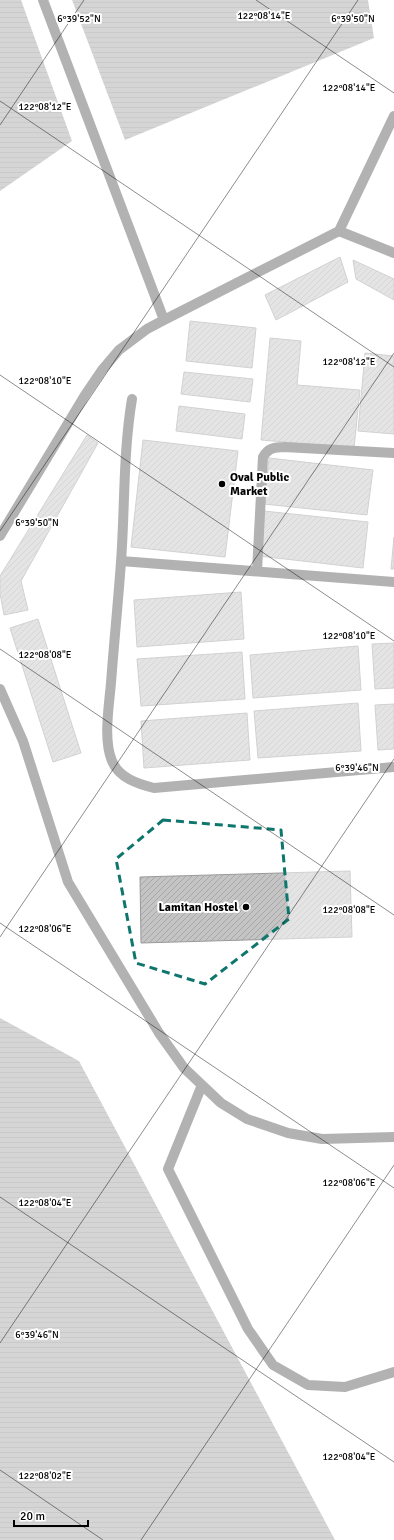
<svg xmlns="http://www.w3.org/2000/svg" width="394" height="1540" viewBox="0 0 394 1540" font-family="Signika,sans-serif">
<defs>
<pattern id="water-rules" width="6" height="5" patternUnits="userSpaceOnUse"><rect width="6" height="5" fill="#a3a3a3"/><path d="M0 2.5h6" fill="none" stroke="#8b8b8b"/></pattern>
<pattern id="building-hatch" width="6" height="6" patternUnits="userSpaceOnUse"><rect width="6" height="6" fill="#c4c4c4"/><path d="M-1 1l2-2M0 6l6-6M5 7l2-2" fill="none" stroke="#a7a7a7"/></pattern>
</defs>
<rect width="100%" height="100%" fill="#fff"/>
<path fill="url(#water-rules)" d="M0,0H21L72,141L0,191Z
M72,0H368L374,38L125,140Z
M0,1018L79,1061L335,1540H0Z"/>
<path fill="url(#building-hatch)" stroke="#999" d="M340,257L348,282L276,320L265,295Z
M353,260L394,279V300L356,279Z
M190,321L256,328L252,368L186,361Z
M270,338L301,341L297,385L360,390L354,448L261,440Z
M365,353L394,356V434L358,431Z
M184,372L253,379L250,402L181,394Z
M179,406L245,414L242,439L176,431Z
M87,435L98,443L21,581L28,610L4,615L0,593V576Z
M143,440L238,451L225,557L131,547Z
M269,458L373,470L367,515L264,504Z
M264,511L368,522L363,568L259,556Z
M394,537V569H391Z
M241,592L244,639L137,647L134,600Z
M38,619L81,753L53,762L10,628Z
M394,643V688L375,689L372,644Z
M358,646L361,690L253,698L250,655Z
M242,652L245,699L141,706L137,659Z
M358,703L361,751L258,758L254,711Z
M394,704V749L378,750L375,705Z
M247,713L250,760L144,768L141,721Z
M350,871L352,937L141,943L140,877Z"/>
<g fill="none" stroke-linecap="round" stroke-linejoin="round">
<path stroke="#555" stroke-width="10" d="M43,0L164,320
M339,231L394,253
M132,399C123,453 125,507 121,562C118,603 114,643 111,683C109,706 103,740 112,761C119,778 138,784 154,788L394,767
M0,536L85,395L102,370L119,350L147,329L164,320L339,231L394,116
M121,561L394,582
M257,571L263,457C269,447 274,448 284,447L394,453
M0,689L23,741L68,882L159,1033L184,1068L221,1103L247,1119L288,1133L322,1139L394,1137
M202,1085L168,1169L248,1329L273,1365L308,1385L345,1387L394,1372"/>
</g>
<path d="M0 0H394V1540H0ZM163,820L281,830L289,919L205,984L136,963L116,859Z" fill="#fff" fill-opacity=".55" fill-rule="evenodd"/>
<path fill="none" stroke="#0f766e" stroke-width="3" stroke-dasharray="8 5" stroke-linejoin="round" d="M163,820L281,830L289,919L205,984L136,963L116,859Z"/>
<path fill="none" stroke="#000" stroke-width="1" stroke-opacity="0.45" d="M256,0L394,93M0,101L394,367M0,125L84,0M0,375L394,641M0,531L358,0M0,649L394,915M0,923L394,1188M0,937L394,353M0,1197L394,1462M0,1343L394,759M0,1470L103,1540M141,1540L394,1165"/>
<g fill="#000" stroke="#fff" stroke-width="1.5">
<circle cx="222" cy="484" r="4"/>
<circle cx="246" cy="907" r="4"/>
</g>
<g text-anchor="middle" stroke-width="4" stroke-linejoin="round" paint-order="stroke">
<g font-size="12" font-weight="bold" fill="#000" stroke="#fff" text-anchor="start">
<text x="230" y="481">Oval Public<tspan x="230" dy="14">Market</tspan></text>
<text x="238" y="911" text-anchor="end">Lamitan Hostel</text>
</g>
</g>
<g font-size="10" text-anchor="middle" fill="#000" stroke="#fff" stroke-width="4" stroke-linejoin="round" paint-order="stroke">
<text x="264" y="19">122°08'14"E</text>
<text x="79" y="22">6°39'52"N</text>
<text x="353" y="22">6°39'50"N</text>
<text x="349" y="91">122°08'14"E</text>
<text x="45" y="110">122°08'12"E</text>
<text x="349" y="365">122°08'12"E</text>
<text x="45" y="384">122°08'10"E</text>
<text x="37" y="526">6°39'50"N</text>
<text x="349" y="639">122°08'10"E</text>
<text x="45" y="658">122°08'08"E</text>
<text x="357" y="771">6°39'46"N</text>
<text x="349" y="913">122°08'08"E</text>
<text x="45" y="932">122°08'06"E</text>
<text x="349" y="1186">122°08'06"E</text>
<text x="45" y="1206">122°08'04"E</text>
<text x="37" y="1338">6°39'46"N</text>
<text x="349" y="1460">122°08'04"E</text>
<text x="45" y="1479">122°08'02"E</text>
</g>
<path d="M14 1520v6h74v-6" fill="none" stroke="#000000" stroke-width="2"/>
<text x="20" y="1520" font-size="12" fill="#000000" stroke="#ffffff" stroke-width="3" paint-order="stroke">20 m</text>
</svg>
